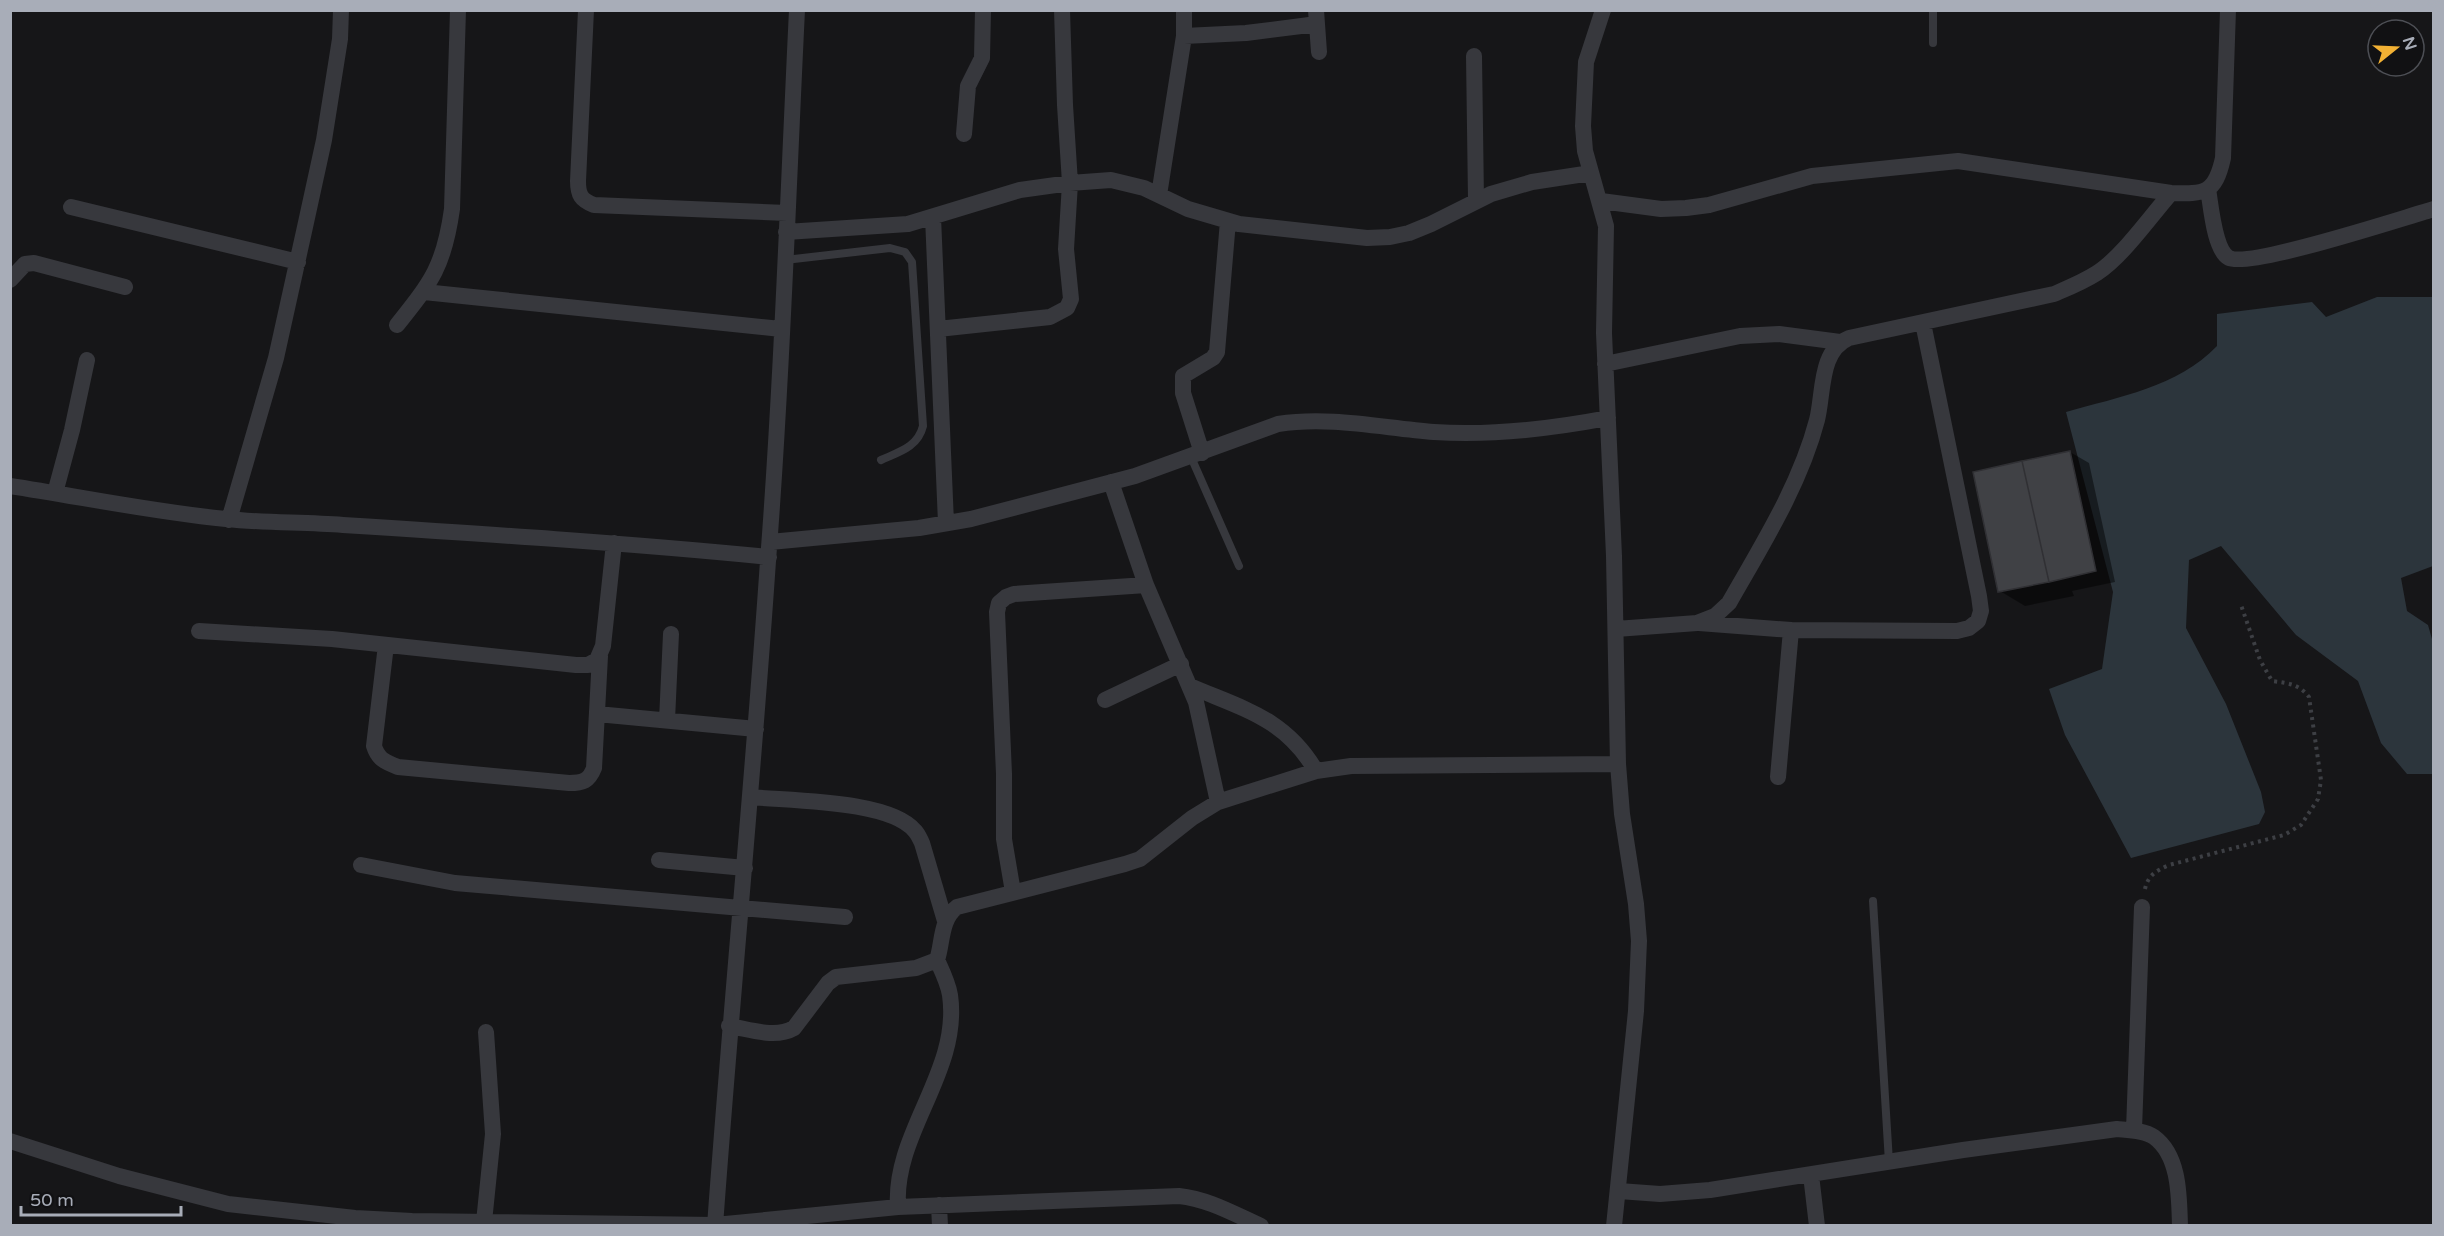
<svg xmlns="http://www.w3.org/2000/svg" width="2444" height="1236" viewBox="0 0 2444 1236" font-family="'Varela Round',sans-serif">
<rect width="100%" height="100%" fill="#161618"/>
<path fill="#2c353c" d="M2377,297H2433V566L2401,578L2407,611L2428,625L2434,646L2433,774H2407L2381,743L2358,681L2296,635L2221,546L2189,560L2186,628L2226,704L2261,792L2265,812L2259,824L2131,858L2065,735L2049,689L2102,669L2113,592L2066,412C2118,397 2178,387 2217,346V314L2312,302L2326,317Z"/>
<path fill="#0007" d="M2070,452L2089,463L2115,582L2072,591L2074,596L2025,606L2000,591Z"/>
<path fill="#404145" stroke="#303034" stroke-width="1.5" d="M2070,451L2096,571L2049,582L2022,461Z
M2022,461L2049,582L1998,592L1973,472Z"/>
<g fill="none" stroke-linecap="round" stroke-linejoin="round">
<path stroke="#3d3f44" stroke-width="4" stroke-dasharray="3 4.5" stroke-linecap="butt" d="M2145,889C2148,875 2156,871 2169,865L2284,835L2301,825L2318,799L2321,780L2309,697C2299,684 2288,683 2272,681L2260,660L2241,605"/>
<path stroke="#37383d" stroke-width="8" d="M1933,43V10
M785,260L890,248L905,252L912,262L923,426C918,447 899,452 881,460
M1191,457L1239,566
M1873,901L1889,1162"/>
<path stroke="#37383d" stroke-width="16" d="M586,10L578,181C578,195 581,200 594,205L787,213
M1316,10L1319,52
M1603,10L1586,62L1583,126L1585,151L1606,226L1604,333L1614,556L1618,764L1622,814L1636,904L1639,941L1636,1011L1614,1226
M1184,36L1246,33L1317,24
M1474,56L1476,200
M964,134L968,86L982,58L983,10
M2208,189C2211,205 2214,250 2229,258C2251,268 2402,218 2434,209
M1159,195L1184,36V10
M1601,201L1661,209L1686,208L1709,205L1812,176L1958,161L2171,193C2205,194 2215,194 2223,158L2228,10
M71,207L298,262
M933,217L946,523
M786,232L908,224L1020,190L1070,183L1111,180L1144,188L1188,209L1239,224L1367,238L1390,237L1409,233L1431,224L1491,194L1532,182L1591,173
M10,280L25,264L34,263L125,287
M424,292L781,329
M397,325C432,281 444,266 452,209L458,10
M938,329L1050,317L1067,308L1071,299L1066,249L1070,183L1065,105L1062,10
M1605,364L1740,336L1779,334L1840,342
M1202,453L1183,393V376L1213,358L1217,352L1228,221
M1111,482L1146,585L1196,702L1218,802
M10,486C82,497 154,512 226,519C265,523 304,522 343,525C485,534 627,543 769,557
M55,493L72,430L87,360
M229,520L276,358L305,227L324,140L340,39L341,10
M770,542L919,528L971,519L1135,476L1278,424C1330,416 1382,428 1434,432C1493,436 1550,429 1608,418
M1699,623L1791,630L1957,631L1969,628L1978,621L1981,611L1979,596L1923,323
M1616,629L1697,623L1715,616L1729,603C1762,545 1800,485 1817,420C1824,392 1819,351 1849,338L2054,294C2068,288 2083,282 2097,273C2122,257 2150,217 2171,193
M199,631L332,639L576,665H588L597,660L603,646L614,543
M386,645L374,746C378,759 385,762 398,767L569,783C583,783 589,781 594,768L600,656
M1190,686C1243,709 1285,718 1316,771
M1105,700L1181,664
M597,714L756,729
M667,720L671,634
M1778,777L1791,630
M751,797C790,801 890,800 915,831C918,834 920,839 922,843L945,921
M659,860L745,868
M361,865L455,883L845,917
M1013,892L1004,839V774L997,612L999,603L1006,597L1014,594L1146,585
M729,1026C749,1029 775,1039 794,1028L828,983L836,977L916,968L937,960C943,942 940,920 957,907L1125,864L1140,859L1192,818L1218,802L1316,771L1351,766L1618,764
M2134,1130L2142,907
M10,1141L119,1176L228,1204L355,1218L412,1221L715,1225L898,1207L1179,1196C1208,1199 1234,1214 1261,1226
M1811,1175L1817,1226
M1619,1191L1660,1194L1710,1190L1963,1150L2117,1129C2128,1130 2144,1130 2154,1137C2180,1156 2179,1197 2180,1226
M939,1205L940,1226
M898,1207C893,1132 961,1072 950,995C948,983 942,971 937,960
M484,1222L493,1134L486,1032
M715,1226C731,1004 753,782 768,561C782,378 788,194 797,10"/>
</g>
<rect width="2444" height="1236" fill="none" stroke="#a8adb8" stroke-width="24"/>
<g transform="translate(2396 48) rotate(72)"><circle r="28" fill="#111113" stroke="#4d4f55" stroke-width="1.5"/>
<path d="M0-4.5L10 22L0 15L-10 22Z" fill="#f2b134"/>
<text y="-9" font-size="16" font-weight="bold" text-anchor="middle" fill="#a8adb8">N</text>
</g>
<path d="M21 1206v9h160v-9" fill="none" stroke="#a8adb8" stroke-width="3"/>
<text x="30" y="1206" font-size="18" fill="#a8adb8" stroke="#111113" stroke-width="4.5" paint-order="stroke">50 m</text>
</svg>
